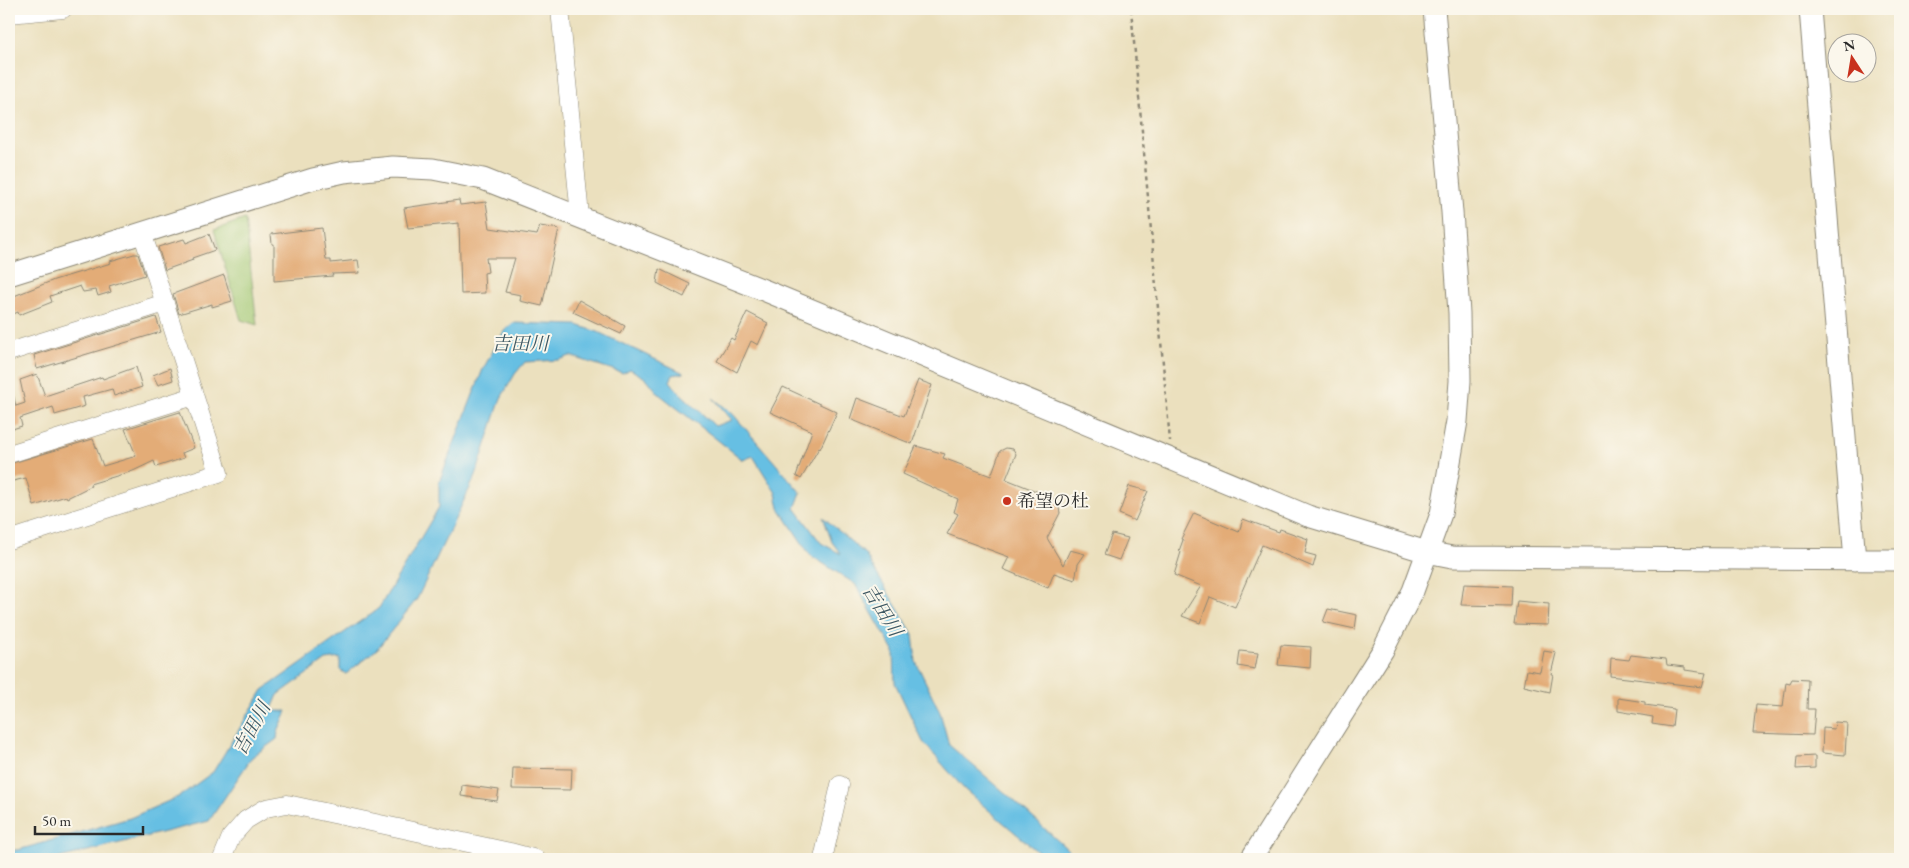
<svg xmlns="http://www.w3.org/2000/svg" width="1909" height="868" viewBox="0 0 1909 868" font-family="'EB Garamond','Noto Serif JP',serif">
<rect width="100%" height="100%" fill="#fbf7ec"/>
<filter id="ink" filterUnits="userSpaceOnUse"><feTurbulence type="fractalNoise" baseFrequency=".02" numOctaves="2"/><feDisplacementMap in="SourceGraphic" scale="10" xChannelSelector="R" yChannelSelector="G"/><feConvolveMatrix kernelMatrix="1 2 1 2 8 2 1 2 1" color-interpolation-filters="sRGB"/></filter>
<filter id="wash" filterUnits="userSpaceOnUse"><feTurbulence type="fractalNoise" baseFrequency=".0096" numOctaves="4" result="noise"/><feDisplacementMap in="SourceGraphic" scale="20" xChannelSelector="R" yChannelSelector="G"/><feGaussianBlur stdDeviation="1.12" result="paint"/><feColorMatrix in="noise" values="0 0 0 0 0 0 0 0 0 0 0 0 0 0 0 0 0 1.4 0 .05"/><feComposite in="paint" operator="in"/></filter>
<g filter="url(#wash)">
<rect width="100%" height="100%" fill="#ebe0be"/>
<path fill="#a2c772" stroke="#66794e" d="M245,219L257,325L241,320L214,230Z"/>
<path fill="#66bfe3" stroke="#487587" d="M513,323L577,325L598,332L684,373L673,375L670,381L677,390L715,426L732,420L713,398L732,413L801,493L795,508L821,543L841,554L832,542L823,517L865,554L913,634L916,662L940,712L949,745L1010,797L1078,859H1046L964,789L923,742L895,683L894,651L855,584L810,555L779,508L776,493L753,456L743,460L659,394L647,379L630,369L623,373L570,356L559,360L525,362L515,374L501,398L476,475L417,599L377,649L346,674L340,670V658L326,660L278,695L271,711H287L278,731L277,739L252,757L209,821L55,859H9V850H18L130,818L180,796L213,772L263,690L379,608L439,507V482L483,369L504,331Z"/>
<g id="blocks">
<path fill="#e3ac77" d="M459,200L460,205L486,202L490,228L537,235L540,226L559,229L542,306L520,301L521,295L505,292L515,258H486L488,272L484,273L485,293L461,294L459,223L408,228L404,208Z
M322,228L326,260H331V263L358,260L360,273L332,274L333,276L274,281V244H272L271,234Z
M209,234L215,250L192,258L193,260L165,270L158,247L184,239L186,243Z
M134,254H138L145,275L109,286L111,292L98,296L96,290L83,292L80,286L50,296L52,302L19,315L18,312L9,316V298L54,280L111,263L110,261Z
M659,269L690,284L684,297L657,283Z
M224,275L232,301L212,307V304L179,314L173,294Z
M579,300L625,326L621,334L573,312Z
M747,312L768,323L758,345L751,341L737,372L717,361L731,338L734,340Z
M156,317L161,332L37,369L34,355Z
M136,367L142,387L114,396L112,389L83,397L85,406L55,415L53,407L20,418L22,426L9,430V391L12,390L16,406L25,403L20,380L37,374L45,396L102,377L103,379Z
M170,368L173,380L158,385L153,375Z
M918,380L932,385L912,444L850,419L857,398L904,416Z
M783,387L837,412L820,449L819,448L801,479L796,476L812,431L770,412Z
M180,412L194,448L182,453L184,458L156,467L154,461L133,471L90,484L91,486L67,498L66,496L34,506L26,478L9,482V464L93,439L103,466L133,457L136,455L125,429Z
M916,446L945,454L943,458L991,476L1000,451L1006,448L1013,449L1016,454L1006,479L1051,497L1058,503L1060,513L1047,538L1063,565L1070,550L1085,554L1078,564L1075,580L1054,573L1048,588L1003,569L1009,557L947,534L958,514L954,512L958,499L903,474Z
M1129,486L1148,491L1135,521L1119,514Z
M1194,513L1239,532L1243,519L1279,532L1280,529L1308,539L1305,553L1316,556L1313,567L1262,545L1235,607L1210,597L1200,623L1182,616L1201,586L1174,575L1181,552L1179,551L1183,540L1181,539Z
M1112,534L1128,538L1119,560L1104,555Z
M1464,584L1512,586L1511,606L1461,605Z
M1517,601L1549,604L1548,625L1514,624Z
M1328,609L1357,615L1355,629L1323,622Z
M1281,645L1311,647L1310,668L1278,665Z
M1240,651L1258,653L1255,669L1238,666Z
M1544,651L1556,653L1551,674H1553L1550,692L1524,686L1527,670L1540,672Z
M1631,655L1666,659L1667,665L1685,667V670L1706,673L1702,687L1610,676L1611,658L1629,660Z
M1792,679L1808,680L1807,709H1815L1813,735L1753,733L1756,705L1783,707L1786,682L1790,683Z
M1618,698L1645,702V705L1674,709L1672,727L1652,724L1653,717L1618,711Z
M1835,722L1847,723L1845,755L1822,753L1823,728L1834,729Z
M1815,756V768L1796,769L1797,757Z
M513,768L572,769L571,790L512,789Z
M462,785L499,790L497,801L461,796Z"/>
</g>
</g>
<g filter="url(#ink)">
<use href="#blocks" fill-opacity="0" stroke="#8b8674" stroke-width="1"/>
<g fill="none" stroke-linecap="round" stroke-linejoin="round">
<g stroke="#8b8674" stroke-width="19">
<path id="minor" d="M560,9L580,216
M9,14L63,9
M9,352L165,303
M9,454L194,396
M9,540L219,473L142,232
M222,859L231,837L246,820L266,808L287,804L510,852L536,859
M823,859L840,785"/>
</g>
<g stroke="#8b8674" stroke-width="23">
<path id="tertiary" d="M1810,9L1855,560
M9,275L313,179L344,172L393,167L433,169L483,179L766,291L1308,516L1427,552L1452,557L1900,560
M1251,859L1383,650L1413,591L1441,514L1457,421L1460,381L1459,313L1452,212L1434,9"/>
</g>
<path stroke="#8b8674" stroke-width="2.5" stroke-dasharray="4 4" stroke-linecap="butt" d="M1131,9L1170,441"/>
<use href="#minor" stroke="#fff" stroke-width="18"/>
<use href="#tertiary" stroke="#fff" stroke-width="21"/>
</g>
</g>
<circle fill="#c8321e" stroke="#fbf7ec" stroke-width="2" cx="1007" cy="501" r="5"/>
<g text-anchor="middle" stroke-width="4" stroke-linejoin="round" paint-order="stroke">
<g font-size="18" fill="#2b2b2b" stroke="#fbf7ec" text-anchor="start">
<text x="1017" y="507">希望の杜</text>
</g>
<g font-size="19" font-style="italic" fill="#3d5762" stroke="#fbf7ec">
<text x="520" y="350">吉田川</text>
<text transform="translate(883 610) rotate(58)" y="7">吉田川</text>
<text transform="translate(251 728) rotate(-62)" y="7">吉田川</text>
</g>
</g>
<rect width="1909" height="868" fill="none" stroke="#fbf7ec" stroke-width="30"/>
<g transform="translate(1852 58) rotate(348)"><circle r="24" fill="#fbf7ec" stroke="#a8a59f"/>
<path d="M0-4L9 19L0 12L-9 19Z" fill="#c8321e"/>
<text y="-8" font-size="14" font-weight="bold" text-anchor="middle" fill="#2b2b2b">N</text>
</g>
<path d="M35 826v8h108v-8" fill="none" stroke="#2b2b2b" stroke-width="2.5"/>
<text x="42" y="826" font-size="15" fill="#2b2b2b" stroke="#fbf7ec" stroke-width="4" paint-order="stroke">50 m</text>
</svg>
